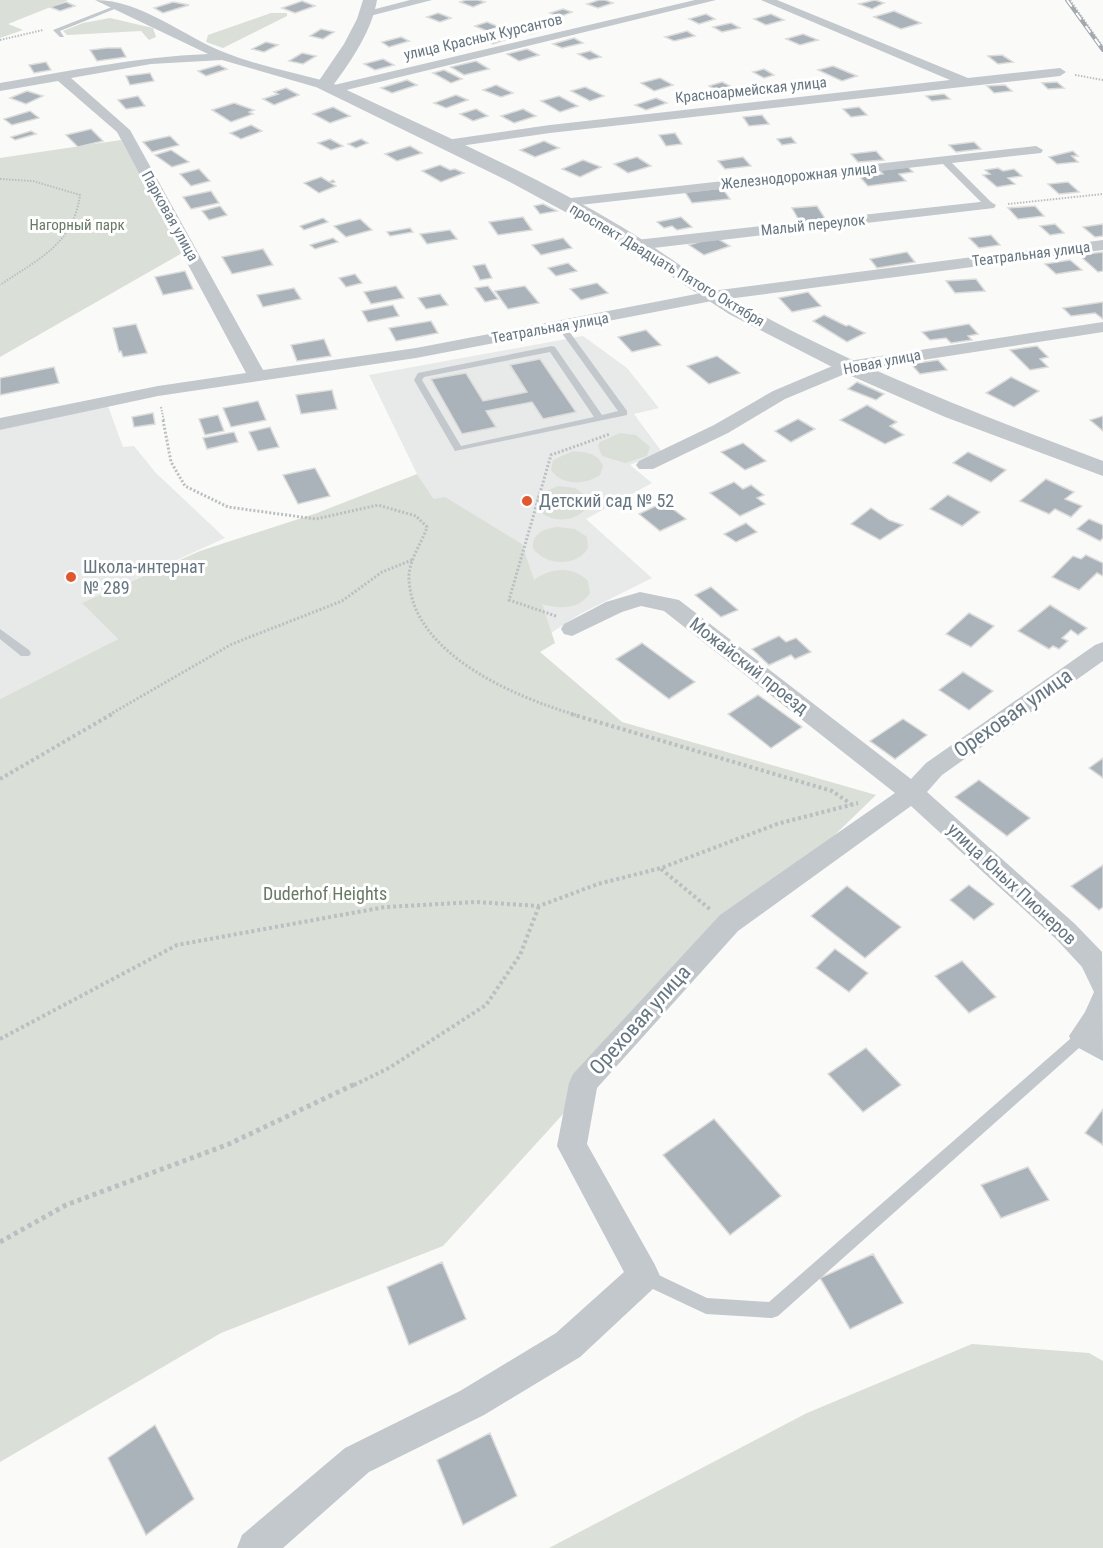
<svg xmlns="http://www.w3.org/2000/svg" width="1103" height="1548" viewBox="0 0 1103 1548" font-family="'Roboto Condensed',sans-serif">
<rect width="100%" height="100%" fill="#fafaf8"/>
<path fill="#e8e9e9" d="M583,336L627,368L659,408L634,414L662,452L630,465L652,483L586,519L652,578L580,614L548,635L505,602L417,474L369,375Z
M108,406L123,447L134,446L156,473L225,538L83,603L118,639L0,699V430Z"/>
<path fill="#dadfd7" d="M0,0H68L8,24L23,30L0,38Z
M271,13H287V16L223,48L206,42L208,35Z
M110,18L153,28L156,37L149,40L141,31L67,35L63,31L83,23Z
M121,140L184,252L0,357V158Z
M620,433L636,435L650,447L647,456L625,463L602,456L598,446L600,442Z
M573,451C585,452 598,453 603,466L600,475C585,485 562,486 551,470L553,460Z
M417,474L434,499L445,497L522,544L534,580C550,568 572,565 588,581L590,593C579,610 559,609 542,604L555,643L540,652L622,722L876,795L686,979L443,1246L221,1333L0,1462V699L118,639L82,603L200,551L317,513Z
M558,486L575,488L586,496L588,506C576,524 547,524 535,506L537,495Z
M557,527L575,529L587,537L588,548C577,567 545,566 533,548C532,533 544,529 557,527Z
M972,1344L1089,1353L1103,1361V1548H549L807,1413Z"/>
<path fill="#aab3b9" stroke="#dcdcda" stroke-width="1.5" d="M466,0H478L485,2L473,7L460,2Z
M599,0H605L613,3L598,8L587,4Z
M875,0L884,3L872,9L859,4Z
M302,1L315,6L295,13L282,8Z
M66,2L75,6L60,11L50,7Z
M173,2L189,5L163,13L154,8Z
M563,9L572,12L559,17L550,13Z
M894,11L921,23L901,29L874,17Z
M438,13L451,18L440,22L427,17Z
M706,14L715,19L699,24L689,19Z
M771,14L784,20L766,25L754,19Z
M487,22L499,27L487,31L475,26Z
M532,23L546,29L531,34L517,28Z
M731,23L740,28L722,32L713,27Z
M321,29L334,32L323,39L310,36Z
M687,31L695,36L674,41L665,37Z
M494,34L507,39L493,44L480,39Z
M803,34L818,40L800,45L786,39Z
M401,37L409,41L389,47L382,42Z
M574,38L583,43L562,48L553,44Z
M266,42L278,45L264,52L252,49Z
M107,48H121L126,57L97,61L90,50Z
M527,49L539,55L519,61L507,54Z
M590,51L601,57L589,60L578,54Z
M302,53L316,56L303,64L289,61Z
M1002,55L1013,62L998,64L988,56Z
M383,59L394,65L375,70L364,64Z
M476,61L489,69L464,75L451,67Z
M46,62L51,70L34,73L29,65Z
M219,65L227,69L206,76L198,71Z
M833,66L857,76L842,81L818,70Z
M764,69L774,75L764,78L753,72Z
M444,70L462,79L451,83L433,73Z
M150,73L154,81L130,85L126,76Z
M660,78L673,85L654,91L641,83Z
M407,80L417,85L392,93L381,88Z
M722,82L742,92L728,96L709,86Z
M1057,82L1064,88L1048,89L1042,83Z
M496,85L513,93L501,97L483,90Z
M1005,85L1012,91L994,93L987,86Z
M585,87L604,96L590,101L571,91Z
M286,88L299,95L274,105L263,99L278,94L274,92Z
M27,91L43,96L26,104L10,98Z
M944,94L950,99L932,101L926,96Z
M456,95L468,100L446,108L434,103Z
M138,96L145,106L126,109L118,100Z
M559,96L578,106L560,112L541,101Z
M656,98L667,103L646,110L635,105Z
M234,103L254,110L249,112L253,114L231,122L212,110Z
M333,107L350,116L330,123L313,114Z
M859,107L867,115L851,117L843,109Z
M476,109L488,116L473,121L460,114Z
M523,109L536,116L514,123L501,116Z
M30,111L39,118L12,125L4,119Z
M762,115L769,124L749,126L743,117Z
M251,125L262,131L241,139L230,133Z
M91,129L103,141L78,147L66,135Z
M31,131L36,134L15,140L11,137Z
M675,133L682,144L666,146L659,135Z
M170,136L179,145L152,152L143,142Z
M791,137L796,143L782,145L777,139Z
M330,139L343,146L331,150L318,143Z
M361,139L368,143L356,148L348,144Z
M544,141L559,148L535,157L520,150Z
M974,142L981,149L956,152L949,145Z
M410,146L422,153L397,161L385,154Z
M171,150L189,162L172,167L155,155Z
M876,151L884,160L858,162L851,154Z
M1073,151L1078,156H1072L1078,162L1057,164L1049,157Z
M637,157L651,166L628,173L614,164Z
M743,157L751,166L725,169L718,161Z
M583,160L601,167L580,177L562,169Z
M440,165L450,170L455,169L464,173L441,182L422,171Z
M908,167L913,172L899,174L906,181L868,186L860,177L883,174L879,170Z
M998,168L1003,171L1014,169L1022,176L1008,178L1015,184L997,187L983,175L990,174L985,170Z
M199,169L210,181L191,186L180,174Z
M321,177L329,182L333,180L335,182L331,183L336,186L319,193L304,183Z
M1068,182L1079,192L1059,194L1048,184Z
M722,188L730,199L692,203L685,192Z
M211,191L219,203L191,209L183,197Z
M543,204L557,211L540,214L534,206Z
M220,206L227,215L209,220L202,211Z
M817,206L826,220L800,222L792,208Z
M1035,206L1044,216L1018,219L1008,208Z
M523,217L532,230L498,235L489,222Z
M681,217L692,227L677,230L672,226L664,228L657,222Z
M323,218L328,222L304,230L300,226Z
M360,219L372,230L346,237L334,226Z
M1055,224L1064,233L1050,235L1040,226Z
M1103,224V236L1095,237L1083,227Z
M410,228L413,232L390,236L387,232Z
M450,230L457,239L427,244L420,234Z
M991,235L1000,245L979,248L969,238Z
M715,237L730,246L704,255L689,245Z
M333,238L338,242L315,249L310,245Z
M563,238L572,248L541,255L532,245Z
M263,249L273,265L232,274L222,257Z
M907,252L915,262L877,268L870,259Z
M1103,252V271L1098,272L1079,255Z
M1070,260L1082,270L1056,274L1045,264Z
M568,263L577,271L556,276L548,268Z
M485,264L492,278L480,280L473,266Z
M185,271L193,289L163,295L155,277Z
M355,274L362,283L346,287L339,278Z
M976,279L985,291L955,293L946,281Z
M597,283L608,293L581,300L570,289Z
M396,286L404,298L371,304L364,292Z
M488,286L498,299L485,302L475,288Z
M525,286L539,303L508,309L495,291Z
M294,288L301,299L263,307L257,295Z
M808,292L821,306L792,312L779,298Z
M440,294L448,305L426,309L418,298Z
M1103,302V319L1095,313L1071,316L1063,308Z
M393,305L399,316L368,322L362,311Z
M824,315L846,326L849,325L865,333L847,342L813,321Z
M431,321L438,333L396,341L389,328Z
M136,324L147,353L123,357L121,351L119,352L113,328Z
M969,324L978,334L968,336L972,340L951,343L946,338L930,340L922,332Z
M646,330L661,345L632,352L618,337Z
M324,339L331,356L297,361L291,345Z
M1037,346L1048,357L1040,359L1048,367L1030,370L1010,350Z
M717,356L740,373L709,384L687,366Z
M540,359L576,412L543,419L532,402L486,411L496,427L462,434L431,379L466,373L483,401L527,392L510,365Z
M938,360L947,370L920,374L911,364Z
M54,367L59,383L0,395V378Z
M1011,377L1039,391L1014,407L986,393Z
M857,382L884,394L876,400L848,389Z
M332,390L337,409L301,414L296,395Z
M258,401L266,420L231,427L223,408Z
M867,405L897,422L890,426L904,435L885,444L840,420Z
M153,413L155,424L134,427L132,417Z
M218,415L224,431L205,435L199,419Z
M1103,416V431L1090,420Z
M798,419L815,429L791,442L775,431Z
M270,427L279,447L258,451L249,432Z
M234,432L238,442L207,449L203,438Z
M743,443L766,461L745,470L721,452Z
M968,452L1006,470L991,482L953,463Z
M315,468L330,496L298,504L283,475Z
M1046,479L1074,492L1065,499L1082,506L1071,517L1055,509L1049,514L1020,501Z
M734,482L743,489L751,485L764,495L757,498L765,504L740,516L710,493Z
M948,495L980,512L962,526L930,509Z
M664,502L686,519L660,531L639,514Z
M871,508L889,520L903,525L880,540L851,524Z
M1089,519L1103,525V538L1100,541L1077,529Z
M746,523L757,532L736,542L724,534Z
M1086,555L1103,563V576L1097,573L1079,590L1052,577L1073,556L1081,559Z
M711,587L738,610L721,617L695,595Z
M1050,605L1087,628L1078,635L1071,630L1062,638L1068,641L1059,649L1053,646L1049,649L1018,631Z
M969,613L994,626L971,647L946,634Z
M779,636L786,642L796,638L811,652L795,659L791,655L769,665L752,649Z
M642,643L695,682L669,699L616,659Z
M963,672L993,691L969,710L939,690Z
M758,695L802,727L771,748L728,714Z
M903,719L927,735L895,759L870,741Z
M1103,758V778L1089,768Z
M979,780L1030,818L1007,836L955,797Z
M1103,865V907L1099,910L1071,886Z
M969,885L994,904L974,920L950,900Z
M847,886L901,927L865,958L811,916Z
M835,949L868,973L849,992L816,968Z
M962,961L996,997L969,1013L935,976Z
M866,1048L901,1085L863,1112L828,1074Z
M1103,1109V1145L1085,1133Z
M714,1119L781,1196L730,1235L663,1155Z
M1028,1167L1049,1200L1001,1218L981,1185Z
M873,1254L903,1303L850,1329L820,1278Z
M442,1262L466,1319L409,1345L387,1287Z
M155,1425L194,1499L146,1535L108,1458Z
M490,1433L517,1496L463,1525L437,1460Z"/>
<g fill="none" stroke-linecap="round" stroke-linejoin="round">
<path stroke="#bbbfc2" stroke-width="2" stroke-dasharray="1.5 1.5" stroke-linecap="butt" d="M1070,0L1103,47
M0,40L43,30
M1075,75L1103,80
M0,179L33,181L80,195C73,245 38,259 0,285
M1008,204L1103,194
M161,407L164,421"/>
<path stroke="#bbbfc2" stroke-width="3" stroke-dasharray="2 2" stroke-linecap="butt" d="M163,420L171,462L185,486L228,507L316,519L378,505L416,516L427,527C422,543 408,561 409,579C412,654 515,697 576,715
M556,616L509,600L551,455L610,434
M109,715L232,644L342,601L382,572L414,559"/>
<path stroke="#bbbfc2" stroke-width="4" stroke-dasharray="3 3" stroke-linecap="butt" d="M571,714L832,791L851,804
M0,779L112,714
M661,869L711,910
M0,1039L177,945L385,907L476,902L539,906L598,884L661,868L777,824L858,803
M354,1085L389,1068L486,1005L520,955L539,906"/>
<path stroke="#bbbfc2" stroke-width="5" stroke-dasharray="4 4" stroke-linecap="butt" d="M0,1242L66,1205L229,1144L357,1083"/>
<path fill="#c3c8cc" fill-rule="evenodd" d="M117,5L122,6L60,31L64,37H60L53,30Z
M941,158H947L992,203V207H986L941,162Z
M560,322L563,323L627,411V415L455,451L414,380L418,373L552,346L555,347L602,415L618,411L556,325ZM550,352L594,417L461,446L422,380L424,377Z
M0,629L29,650L31,653L29,656H21L0,639Z
M1083,1030L1088,1032L1090,1036L1088,1040L778,1316L772,1318L706,1314L638,1282L636,1276L638,1270L644,1268L707,1298L769,1302L1078,1032Z"/>
<path fill="#c3c8cc" fill-rule="evenodd" d="M95,0C142,0 184,37 226,53C259,66 295,73 329,82L330,86L695,0H716L334,93L329,92L328,88H319L222,60L151,64L71,78L130,130L263,370L416,348L712,291L1103,240V250L712,301L416,358L158,396L0,430V418L158,386L246,373L117,132L58,81L0,91V83C69,71 137,57 208,54Z
M410,0H432L366,17L360,13Z
M761,0H777L968,78L1060,68L1066,72L1060,76L550,133L446,148L439,144L446,140L550,125L950,80Z
M1036,146L1043,150L1041,153L562,207L555,203L562,199Z
M989,201L996,205L994,208L636,250L628,245L636,240Z
M1103,322V332L852,371L785,399L728,433L653,469H639L636,465L639,461L714,425L773,391L842,362Z
M640,592L679,600L911,779L926,763L1095,645L1103,642V661L942,775L927,792L1075,924L1102,952L1103,1061L1073,1045L1069,1036L1085,1012L1094,992L1082,967L1057,940L911,806L738,931L597,1088L587,1144L655,1265L660,1276L655,1287L580,1357L484,1415L369,1472L283,1548H237L242,1535L345,1448L460,1391L556,1333L624,1272L557,1146L569,1083L573,1074L720,915L895,793L664,611L641,606L622,612L572,636L564,634L561,629L564,624L606,602Z"/>
<path fill="#c3c8cc" fill-rule="evenodd" d="M363,0H377C372,30 352,60 334,84C430,130 531,172 622,227C664,252 702,283 745,306C859,369 981,415 1103,461V476L945,417L840,371L729,314L608,235L506,180L318,88L316,85L344,44L357,19Z"/>
<g stroke="#a2aab0" stroke-width="4">
<path id="rail" d="M1067,0L1103,50"/>
</g>
<use href="#rail" stroke="#fff" stroke-width="2" stroke-dasharray="8" stroke-linecap="butt"/>
</g>
<g fill="#e4572e" stroke="#fff" stroke-width="2">
<circle cx="527" cy="501" r="6"/>
<circle cx="71" cy="577" r="6"/>
</g>
<g text-anchor="middle" stroke-width="6" stroke-linejoin="round" paint-order="stroke">
<g font-size="15" fill="#657683" stroke="#fff">
<text transform="translate(483 37) rotate(-13)" y="5">улица Красных Курсантов</text>
<text transform="translate(751 90) rotate(-6)" y="5">Красноармейская улица</text>
<text transform="translate(799 176) rotate(-6)" y="5">Железнодорожная улица</text>
<text transform="translate(170 216) rotate(61)" y="5">Парковая улица</text>
<text transform="translate(813 225) rotate(-6)" y="5">Малый переулок</text>
<text transform="translate(1031 254) rotate(-7)" y="5">Театральная улица</text>
<text transform="translate(667 265) rotate(31)" y="5">проспект Двадцать Пятого Октября</text>
<text transform="translate(550 328) rotate(-10)" y="5">Театральная улица</text>
<text transform="translate(882 362) rotate(-11)" y="5">Новая улица</text>
</g>
<g font-size="15" fill="#687a64" stroke="#fff">
<text x="77" y="230">Нагорный парк</text>
</g>
<g font-size="18" fill="#657683" stroke="#fff" text-anchor="start">
<text x="539" y="507">Детский сад № 52</text>
<text x="83" y="573">Школа-интернат<tspan x="83" dy="21">№ 289</tspan></text>
</g>
<g font-size="18" fill="#657683" stroke="#fff">
<text transform="translate(749 666) rotate(38)" y="6">Можайский проезд</text>
<text transform="translate(1012 884) rotate(43)" y="6">улица Юных Пионеров</text>
</g>
<g font-size="18" fill="#687a64" stroke="#fff">
<text x="325" y="900">Duderhof Heights</text>
</g>
<g font-size="21" fill="#657683" stroke="#fff">
<text transform="translate(1013 713) rotate(-35)" y="7">Ореховая улица</text>
<text transform="translate(640 1020) rotate(-48)" y="7">Ореховая улица</text>
</g>
</g>
</svg>
